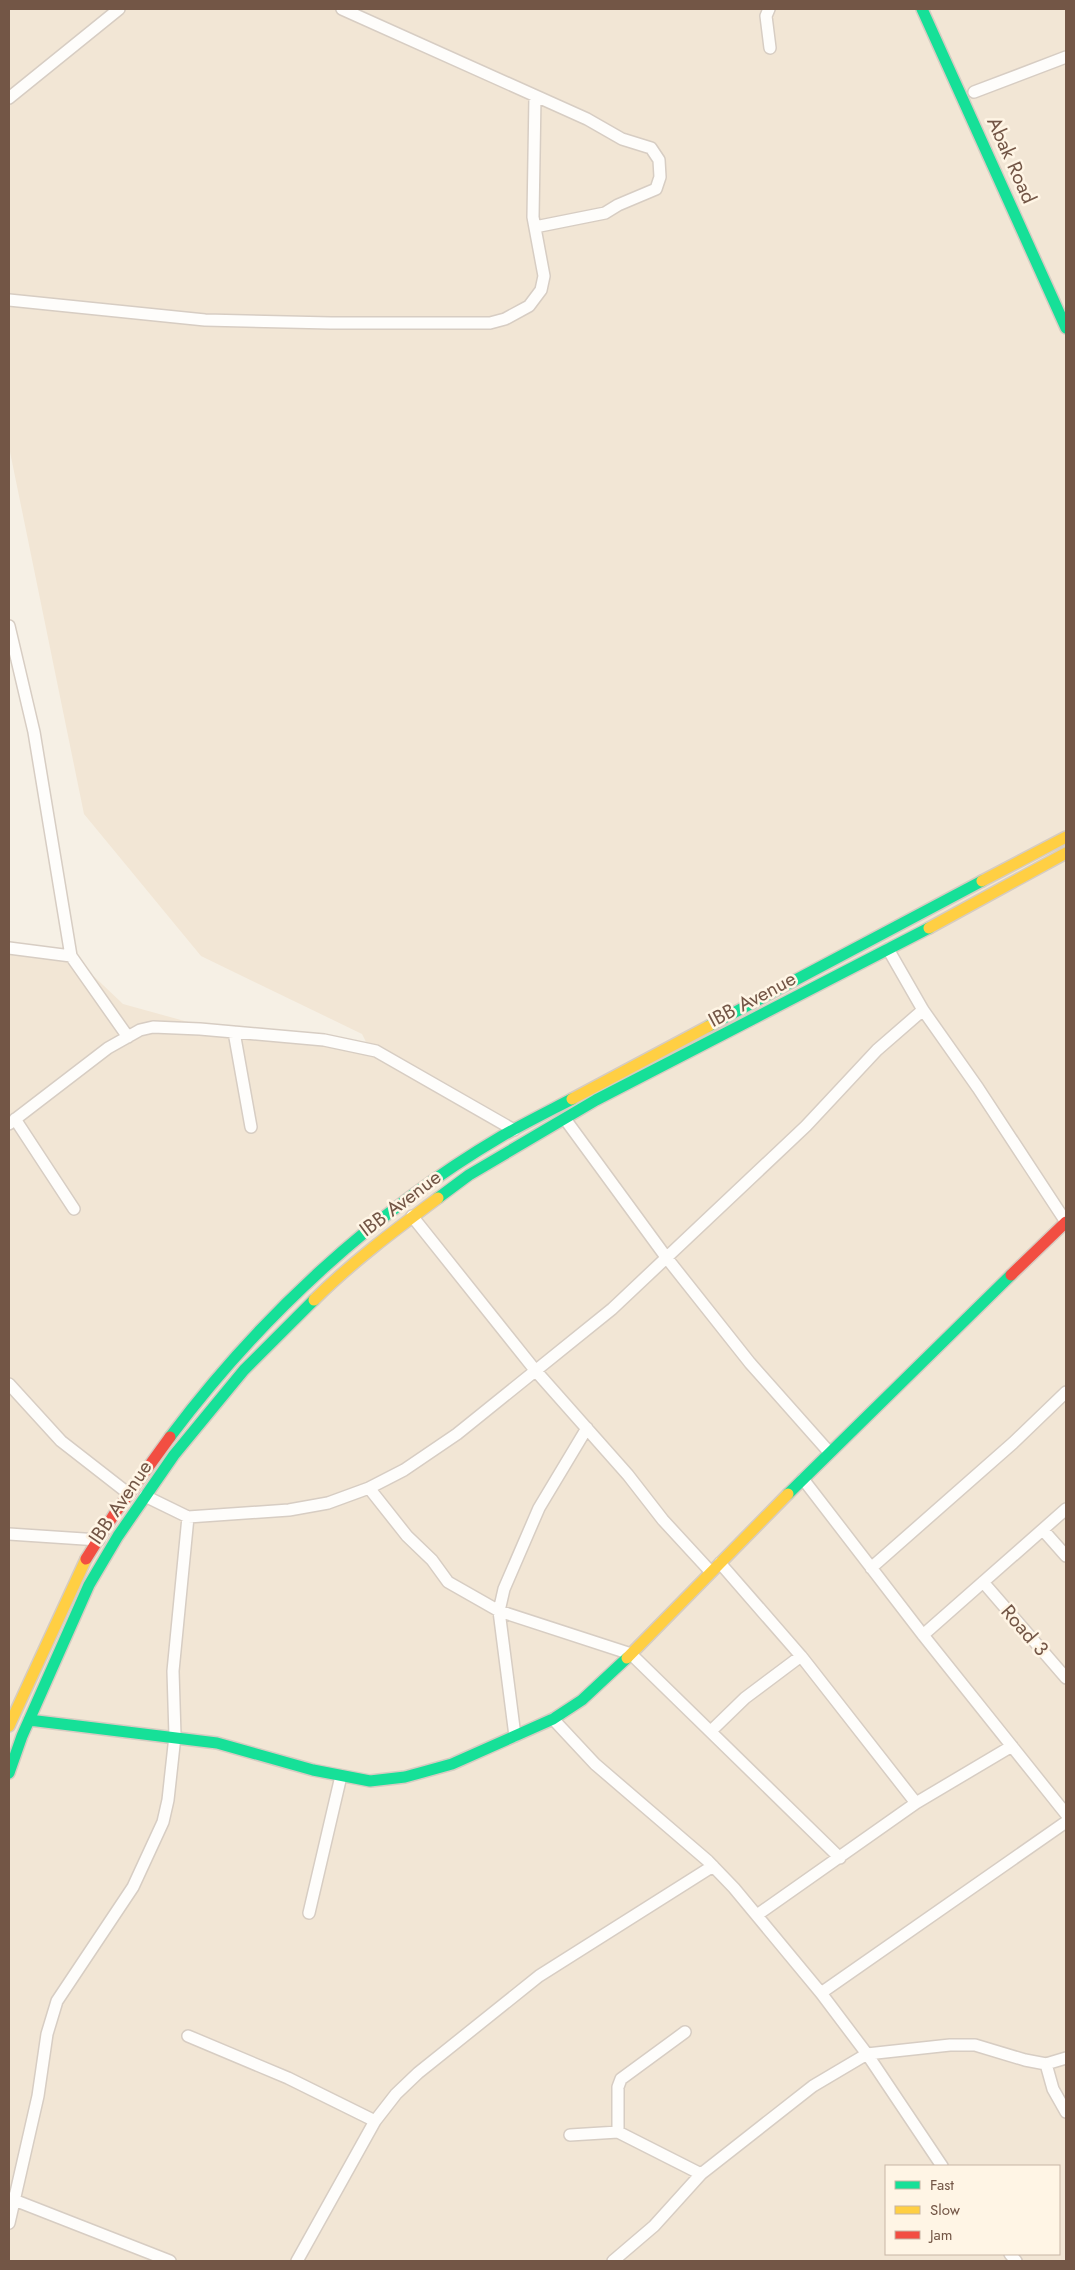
<svg xmlns="http://www.w3.org/2000/svg" width="1075" height="2270" viewBox="0 0 1075 2270" font-family="Jost,sans-serif">
<rect width="100%" height="100%" fill="#f6f0e5"/>
<path fill="#f2e6d5" fill-rule="evenodd" d="M9,9H1066V2261H9V948H64L123,1004L199,1025L366,1042L362,1034L201,956L84,814L9,447ZM886,2166H1059V2254H886Z"/>
<g fill="none" stroke-linecap="round" stroke-linejoin="round">
<g stroke="#d7cdc3" stroke-width="14">
<path id="street" d="M342,9L587,119L622,139L651,148L659,160L660,177L656,189L618,205L605,213L535,227
M769,9L766,16L770,48
M974,92L1066,57
M9,98L119,9
M9,300L205,320L331,323H490L505,319L529,306L541,290L544,276L533,217L535,96
M9,626L34,732L71,956L128,1037
M9,948L71,956
M888,949L923,1010L978,1088L1066,1222
M234,1032L251,1127
M15,1119L74,1209
M565,1119L666,1257L750,1363L829,1452
M9,1124L108,1048L140,1030L153,1027L200,1029L324,1040L376,1051L514,1130
M412,1216L535,1370L628,1475L663,1520L710,1571
M9,1384L61,1441L129,1494
M803,1479L923,1635L1066,1814
M369,1488L407,1536L432,1560L448,1582L499,1611L631,1654L840,1858
M145,1496L188,1517L289,1510L328,1503L369,1488L404,1470L457,1434L612,1309L806,1126L877,1050L923,1010
M1043,1530L1066,1556
M9,1534L99,1540
M720,1563L801,1656L916,1803
M871,1568L1013,1443L1066,1392
M983,1582L1066,1678
M923,1635L1066,1509
M553,1719L595,1764L708,1861L734,1888L821,1993L867,2054L942,2166
M711,1731L745,1698L801,1656
M515,1736L499,1611L504,1589L539,1508L587,1428
M309,1913L341,1776
M757,1915L916,1803L1012,1746
M821,1993L1066,1822
M188,2036L288,2078L375,2121
M1046,2064L1053,2089L1066,2112
M618,2132V2087L621,2079L685,2032
M570,2135L618,2132L701,2174
M9,2198L170,2261
M9,2223L38,2096L47,2034L57,2001L133,1887L163,1822L168,1800L175,1736L173,1671L188,1517
M1010,2254L1016,2261
M297,2261L375,2121L396,2094L418,2073L539,1976L713,1866
M613,2261L654,2226L701,2174L813,2086L867,2054L950,2045H975L1025,2060L1046,2064L1066,2058"/>
</g>
<g stroke="#d6ccc2" stroke-width="14">
<path id="fast" d="M922,9L1066,328
M709,1026L982,881
M438,1198L469,1175L596,1100L929,928
M170,1437C259,1318 373,1212 502,1136C525,1123 549,1111 572,1099
M788,1494L1011,1275
M29,1720L217,1743L313,1770L370,1781L405,1777L452,1764L553,1719L582,1700L627,1658
M9,1773L22,1736L89,1585L118,1536L174,1455L244,1370L314,1300"/>
</g>
<g stroke="#d6ccc2" stroke-width="14">
<path id="slow" d="M982,881L1066,837
M929,928L1066,853
M572,1099L709,1026
M314,1300C352,1262 395,1230 438,1198
M627,1658L788,1494
M9,1726L86,1559"/>
</g>
<g stroke="#d6ccc2" stroke-width="14">
<path id="jam" d="M1011,1275L1066,1222
M86,1559L115,1513L170,1437"/>
</g>
<use href="#street" stroke="#fefdfb" stroke-width="11"/>
<use href="#fast" stroke="#16e098" stroke-width="11"/>
<use href="#slow" stroke="#ffcf43" stroke-width="11"/>
<use href="#jam" stroke="#f24e42" stroke-width="11"/>
</g>
<g text-anchor="middle" stroke-width="5" stroke-linejoin="round" paint-order="stroke">
<g font-size="20" fill="#735646" stroke="#fff5e5">
<text transform="translate(1012 160) rotate(66)" y="7">Abak Road</text>
<text transform="translate(752 999) rotate(-28)" y="7">IBB Avenue</text>
<text transform="translate(400 1203) rotate(-37)" y="7">IBB Avenue</text>
<text transform="translate(120 1502) rotate(-56)" y="7">IBB Avenue</text>
<text transform="translate(1025 1630) rotate(49)" y="7">Road 3</text>
</g>
</g>
<rect width="1075" height="2270" fill="none" stroke="#735646" stroke-width="20"/>
<rect x="885" y="2165" width="175" height="90" fill="#fff5e5" stroke="#c7b5a5"/>
<rect x="895" y="2181" width="25" height="8" fill="#16e098" stroke="#c7b5a5"/>
<text x="930" y="2190" font-size="15" fill="#735646">Fast</text>
<rect x="895" y="2206" width="25" height="8" fill="#ffcf43" stroke="#c7b5a5"/>
<text x="930" y="2215" font-size="15" fill="#735646">Slow</text>
<rect x="895" y="2231" width="25" height="8" fill="#f24e42" stroke="#c7b5a5"/>
<text x="930" y="2240" font-size="15" fill="#735646">Jam</text>
</svg>
